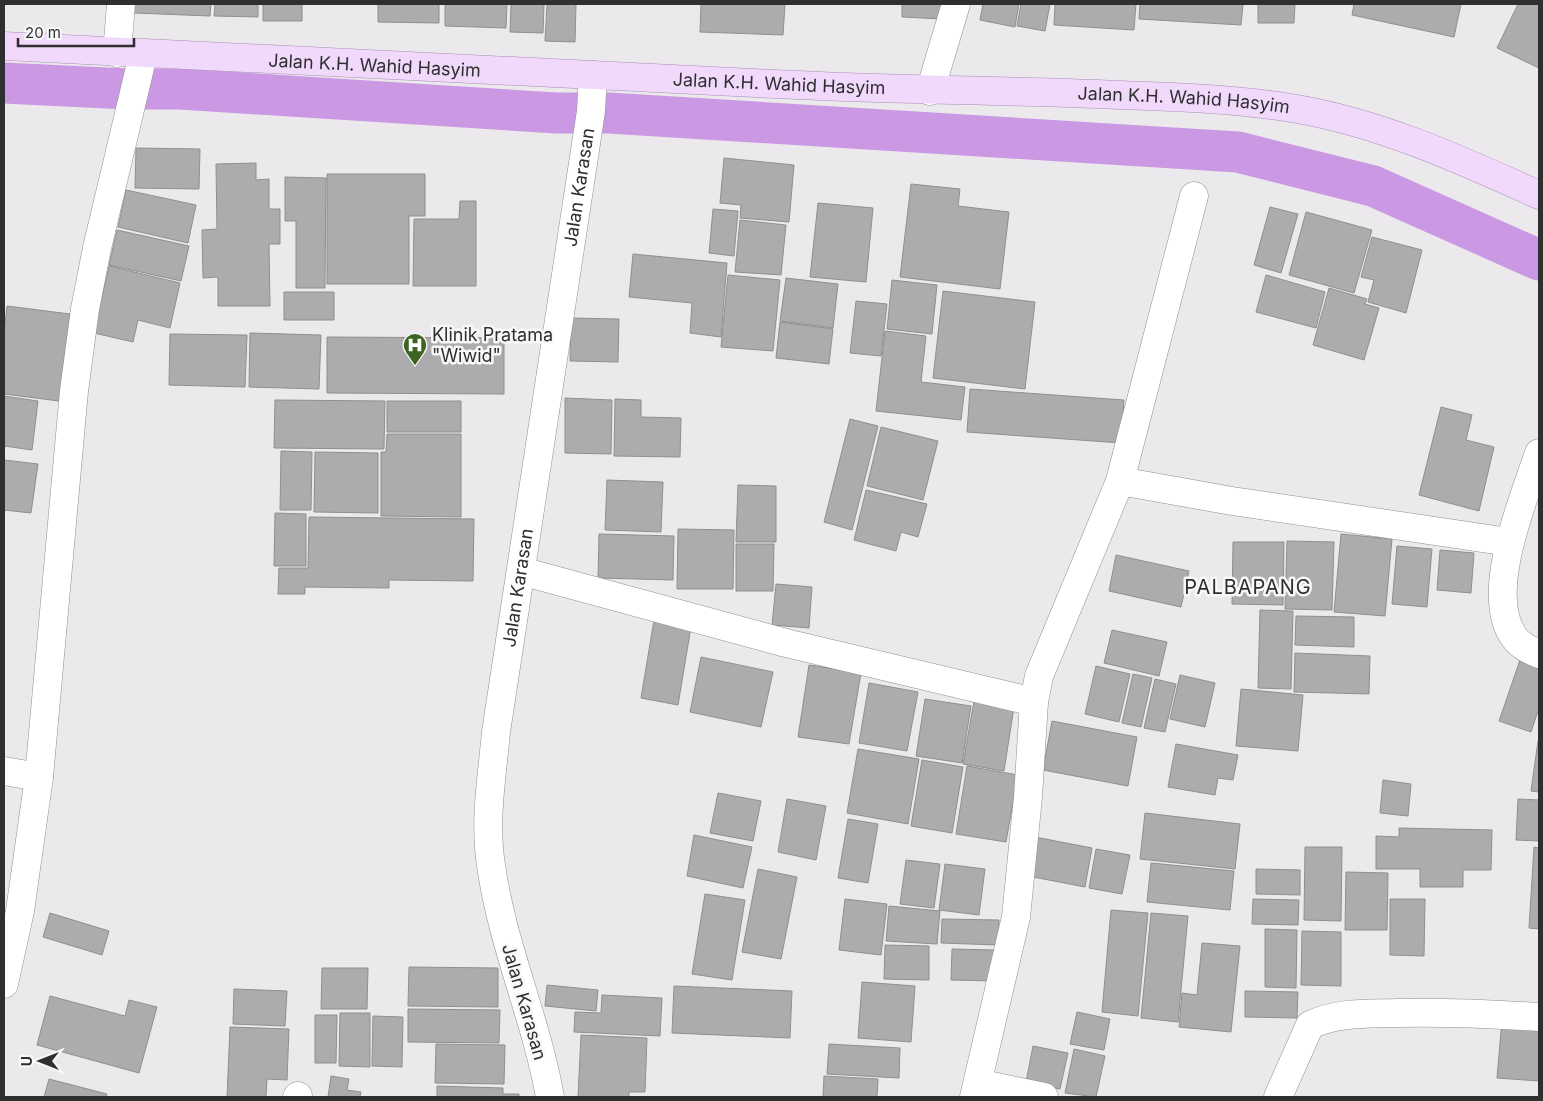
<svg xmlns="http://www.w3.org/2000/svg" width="1543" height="1101" viewBox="0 0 1543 1101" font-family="Inter,sans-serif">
<rect width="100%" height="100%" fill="#ebe9ec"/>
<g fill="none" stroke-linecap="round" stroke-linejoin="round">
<path stroke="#cb99e3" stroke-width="41" d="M4,83L127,89H180L556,113H609L1238,152L1373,186L1539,260"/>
</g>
<path fill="#acabad" stroke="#8f8e90" d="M134,4H211L210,16L134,13Z
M215,4H258V17L214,16Z
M263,4H302V21H263Z
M378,4H439V23L378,22Z
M445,4H507L506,28L445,26Z
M511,4H544L543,33L510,32Z
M547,4H576L575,42L545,41Z
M701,4H785L783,35L700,32Z
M902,4H942V19L902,17Z
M983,4H1019L1015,27L980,20Z
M1021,4H1050L1045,31L1017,26Z
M1055,4H1136L1134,30L1054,25Z
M1140,4H1243L1241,25L1139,19Z
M1258,4H1295L1294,23H1258Z
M1354,4H1461L1454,37L1352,15Z
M1518,4H1539V68L1497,48Z
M136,148L200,149L199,189L135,188Z
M724,158L794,165L789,222L740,218L741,205L720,203Z
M256,163V180L269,179V209H280V244H269L270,306H218V277L203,278L202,230L217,229L216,164Z
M327,174H425V216H409V284H327Z
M285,177L326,178L325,288H296V221H285Z
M911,184L960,189L958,206L1009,212L1000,289L900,277Z
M126,190L196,205L188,243L118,227Z
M460,201H476V286H413L414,219H459Z
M818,203L873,208L866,282L810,277Z
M1270,207L1298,214L1281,273L1254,265Z
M713,209L738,211L734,256L709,253Z
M1306,212L1372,230L1354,293L1289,275Z
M740,220L786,225L781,275L735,272Z
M117,230L189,246L181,281L109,265Z
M1372,237L1422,250L1406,313L1368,302L1374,280L1361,277Z
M633,254L727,263L721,337L690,333L692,303L629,297Z
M109,266L180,283L170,328L138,320L133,342L94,333Z
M728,275L780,280L773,351L721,347Z
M1266,275L1325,292L1316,328L1256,312Z
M786,278L838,284L833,328L780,321Z
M892,280L937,285L932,334L887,329Z
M1329,288L1367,299L1365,304L1379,308L1364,360L1313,345Z
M943,291L1035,302L1025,389L933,378Z
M284,292H334V320H284Z
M856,301L887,304L881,356L850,353Z
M7,306L70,314L59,401L4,394V333Z
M571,318L619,319L618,362L570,361Z
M780,322L833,329L829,364L776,358Z
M885,331L926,336L921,382L965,387L961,420L876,411Z
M250,333L321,335L319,389L249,387Z
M170,334L247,335L245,387L169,385Z
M327,337L504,338V394L327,393Z
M970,389L1124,400L1121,443L967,432Z
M4,396L38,401L32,450L4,446Z
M565,398L612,400L611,454L565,453Z
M615,399L641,400V417L681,418L680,457L614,456Z
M275,400L385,401L384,449L274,448Z
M387,401H461V432H387Z
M1441,407L1472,415L1466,440L1494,447L1479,511L1419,495Z
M850,419L878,426L852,530L824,522Z
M881,427L938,441L923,500L867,486Z
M387,434H461V517L381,516V452H386Z
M281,451L312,452L311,510H280Z
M315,452L378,453V513L314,512Z
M4,460L38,464L31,513L4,510Z
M607,480L663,482L661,532L605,530Z
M738,485L776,486V542H736Z
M866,490L927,504L918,537L901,532L896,551L854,540Z
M275,513L306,514V566H274Z
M309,517L474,519L473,581L389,580V588L305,587V594H278L279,568H308Z
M678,529L734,530L733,589H677Z
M599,534L674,536L673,580L598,578Z
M1341,534L1392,539L1385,616L1334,612Z
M1287,541L1334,542L1332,610L1285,609Z
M1233,542H1284L1283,605L1232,604Z
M736,544H774L773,591H736Z
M1397,546L1432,549L1427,607L1392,604Z
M1440,550L1474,553L1471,593L1437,590Z
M1116,555L1189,571L1181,607L1109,591Z
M776,584L812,587L809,628L772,625Z
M1260,610L1293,611L1291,689L1258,688Z
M1296,616L1354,617V647L1295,645Z
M654,620L691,627L678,705L641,698Z
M1112,630L1167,642L1159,676L1104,663Z
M1295,653L1370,656L1369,694L1294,692Z
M701,657L773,672L761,727L690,712Z
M1520,660L1539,667V708L1531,732L1499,721Z
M809,665L861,673L849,744L798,737Z
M1096,666L1130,674L1119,722L1085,714Z
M1133,674L1152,678L1141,727L1122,723Z
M1180,675L1215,683L1205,727L1170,719Z
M1155,679L1176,684L1165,732L1144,728Z
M869,683L918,692L907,751L859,743Z
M1241,689L1303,695L1298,751L1236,746Z
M925,699L971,706L962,763L916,756Z
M974,701L1014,707L1004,771L963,764Z
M1052,721L1137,737L1128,786L1043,770Z
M1538,741H1539V792L1531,791Z
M1176,744L1238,755L1233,780L1218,778L1215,795L1168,787Z
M858,749L919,759L908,824L847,813Z
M922,760L963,767L952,833L911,826Z
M967,766L1018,775L1006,842L956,834Z
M1383,780L1411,784L1408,816L1380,813Z
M718,793L761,801L753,841L710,833Z
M787,799L826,806L816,860L778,852Z
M1518,799L1539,800V841L1516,840Z
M1145,813L1240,824L1235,869L1140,859Z
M848,819L878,824L868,883L838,878Z
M1399,828L1492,830L1491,870H1463V887H1420V869H1376V836L1399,837Z
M694,835L752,847L743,888L687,876Z
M1035,837L1092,848L1085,887L1028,876Z
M1305,847H1342L1341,921L1304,920Z
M1534,847L1539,848V929L1529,928Z
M1096,849L1130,855L1122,894L1089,888Z
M906,860L940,864L934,908L900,904Z
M1151,863L1234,871L1230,910L1147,902Z
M945,864L985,869L979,915L939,910Z
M758,869L797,877L781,959L742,952Z
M1256,869L1300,870V895L1256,894Z
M1346,872L1388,873L1387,930H1345Z
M705,894L745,900L732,980L692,974Z
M845,899L887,904L881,955L839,950Z
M1253,899L1299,900L1298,925L1252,924Z
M1390,899H1425L1424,956L1390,955Z
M889,906L940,911L937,944L886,941Z
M1111,910L1148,913L1138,1016L1102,1012Z
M50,913L109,931L102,955L43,937Z
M1151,913L1188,916L1178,1022L1141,1018Z
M942,919L999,920L998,945L941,943Z
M1265,929L1297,930L1296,988L1265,987Z
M1302,931L1341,932V986L1301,985Z
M1202,943L1240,946L1231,1032L1179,1027L1182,993L1197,995Z
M885,945L929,946V980L884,979Z
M952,949L995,950L994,981L951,980Z
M409,967L498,968V1007L408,1006Z
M322,968H368L367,1009H321Z
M862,982L915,986L911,1042L858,1038Z
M547,985L598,990L596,1011L545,1006Z
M674,986L792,991L790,1038L672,1033Z
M234,989L287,991L285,1026L233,1024Z
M1245,991L1298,992L1297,1018L1245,1017Z
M602,995L662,998L660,1036L574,1032L575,1012L601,1013Z
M50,996L125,1016L129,1000L157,1007L139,1073L37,1045Z
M408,1009L500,1010L499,1043L408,1042Z
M1077,1012L1110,1019L1104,1050L1070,1044Z
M340,1013H370V1067L339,1066Z
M315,1015H337L336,1063H315Z
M373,1016L403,1017L402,1067L372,1066Z
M1502,1020L1539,1023V1081L1497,1078Z
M230,1027L289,1029L287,1080L267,1079L266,1097H227Z
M581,1035L647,1038L645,1092H629V1097H578Z
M436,1044L505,1045L504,1084L435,1083Z
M829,1044L900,1048L899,1078L827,1074Z
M1033,1046L1068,1053L1060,1089L1026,1082Z
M1074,1049L1105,1056L1096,1097L1065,1093Z
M331,1076L349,1079L347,1090L361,1092L360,1097H328Z
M824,1076L878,1079L877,1097H823Z
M49,1079L107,1094L106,1097H44Z
M437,1086L503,1088V1094H519V1097H437Z"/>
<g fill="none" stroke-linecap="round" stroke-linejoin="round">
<g stroke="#908f91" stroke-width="29">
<g id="street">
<path d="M117,53L121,4"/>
<path d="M930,91L956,4"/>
<path d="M1539,453C1524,498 1483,594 1514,637C1520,646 1530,650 1539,654"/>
<path d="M1120,481L1232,501L1509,542"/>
<path d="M521,571L786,643L1034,702"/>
<path d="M4,771L39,777"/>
<path d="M4,984L20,911L39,777L74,391L85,309L97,248L143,55"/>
<path d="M978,1083L1044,1097"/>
<path d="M297,1097L298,1096"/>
<path id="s1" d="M550,1097C536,1018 502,945 491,865C484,821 492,776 496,732L591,111L593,75"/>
<path d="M974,1097L1016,917L1028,797L1034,702L1039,676L1120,481L1194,196"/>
<path d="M1278,1097L1310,1025C1337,1012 1368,1014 1397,1013C1445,1012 1492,1014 1539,1017"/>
</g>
</g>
<g stroke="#a78db3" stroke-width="29">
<g id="primary">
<path id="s2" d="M4,46C261,61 518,73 775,84C890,90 1004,90 1118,95C1178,97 1239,99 1297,109C1383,124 1461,160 1539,195"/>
</g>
</g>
<use href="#street" stroke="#fff" stroke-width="28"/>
<use href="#primary" stroke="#f1d9fc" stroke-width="28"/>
</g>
<defs>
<g id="hospital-pin" transform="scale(1.25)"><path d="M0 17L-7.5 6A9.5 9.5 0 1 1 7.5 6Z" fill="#3d6521" stroke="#f8f7f9"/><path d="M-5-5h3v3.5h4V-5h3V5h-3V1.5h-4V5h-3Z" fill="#fff"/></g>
</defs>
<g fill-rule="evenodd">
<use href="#hospital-pin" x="415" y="345"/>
</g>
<g text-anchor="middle" stroke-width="5" stroke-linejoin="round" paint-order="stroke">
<g font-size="18" fill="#2f2f30" stroke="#f8f7f9">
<text dy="6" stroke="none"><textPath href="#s2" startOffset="371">Jalan K.H. Wahid Hasyim</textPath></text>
<text dy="6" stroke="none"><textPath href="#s2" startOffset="776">Jalan K.H. Wahid Hasyim</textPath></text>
<text dy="6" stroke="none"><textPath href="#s2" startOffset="1181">Jalan K.H. Wahid Hasyim</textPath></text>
<text dy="6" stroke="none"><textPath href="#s1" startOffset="924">Jalan Karasan</textPath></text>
<text dy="6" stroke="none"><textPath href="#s1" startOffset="519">Jalan Karasan</textPath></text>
<text transform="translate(524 1002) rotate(74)" y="6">Jalan Karasan</text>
</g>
<g font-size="18" fill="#2f2f30" stroke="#f8f7f9" text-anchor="start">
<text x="432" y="341">Klinik Pratama<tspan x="432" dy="21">"Wiwid"</tspan></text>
</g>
<g font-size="20" letter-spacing="1" fill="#2f2f30" stroke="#f8f7f9">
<text x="1248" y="594">PALBAPANG</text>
</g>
</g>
<rect width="1543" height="1101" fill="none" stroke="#2f2f30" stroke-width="10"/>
<g transform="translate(40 1061) rotate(270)" stroke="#f8f7f9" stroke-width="4" paint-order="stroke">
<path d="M0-4L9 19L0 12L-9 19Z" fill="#2f2f30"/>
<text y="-8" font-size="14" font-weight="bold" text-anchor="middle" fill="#2f2f30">U</text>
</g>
<path d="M18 38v8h116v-8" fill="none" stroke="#2f2f30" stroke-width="2.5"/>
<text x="25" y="38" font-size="15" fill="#2f2f30" stroke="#f8f7f9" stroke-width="4" paint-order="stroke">20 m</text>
</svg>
